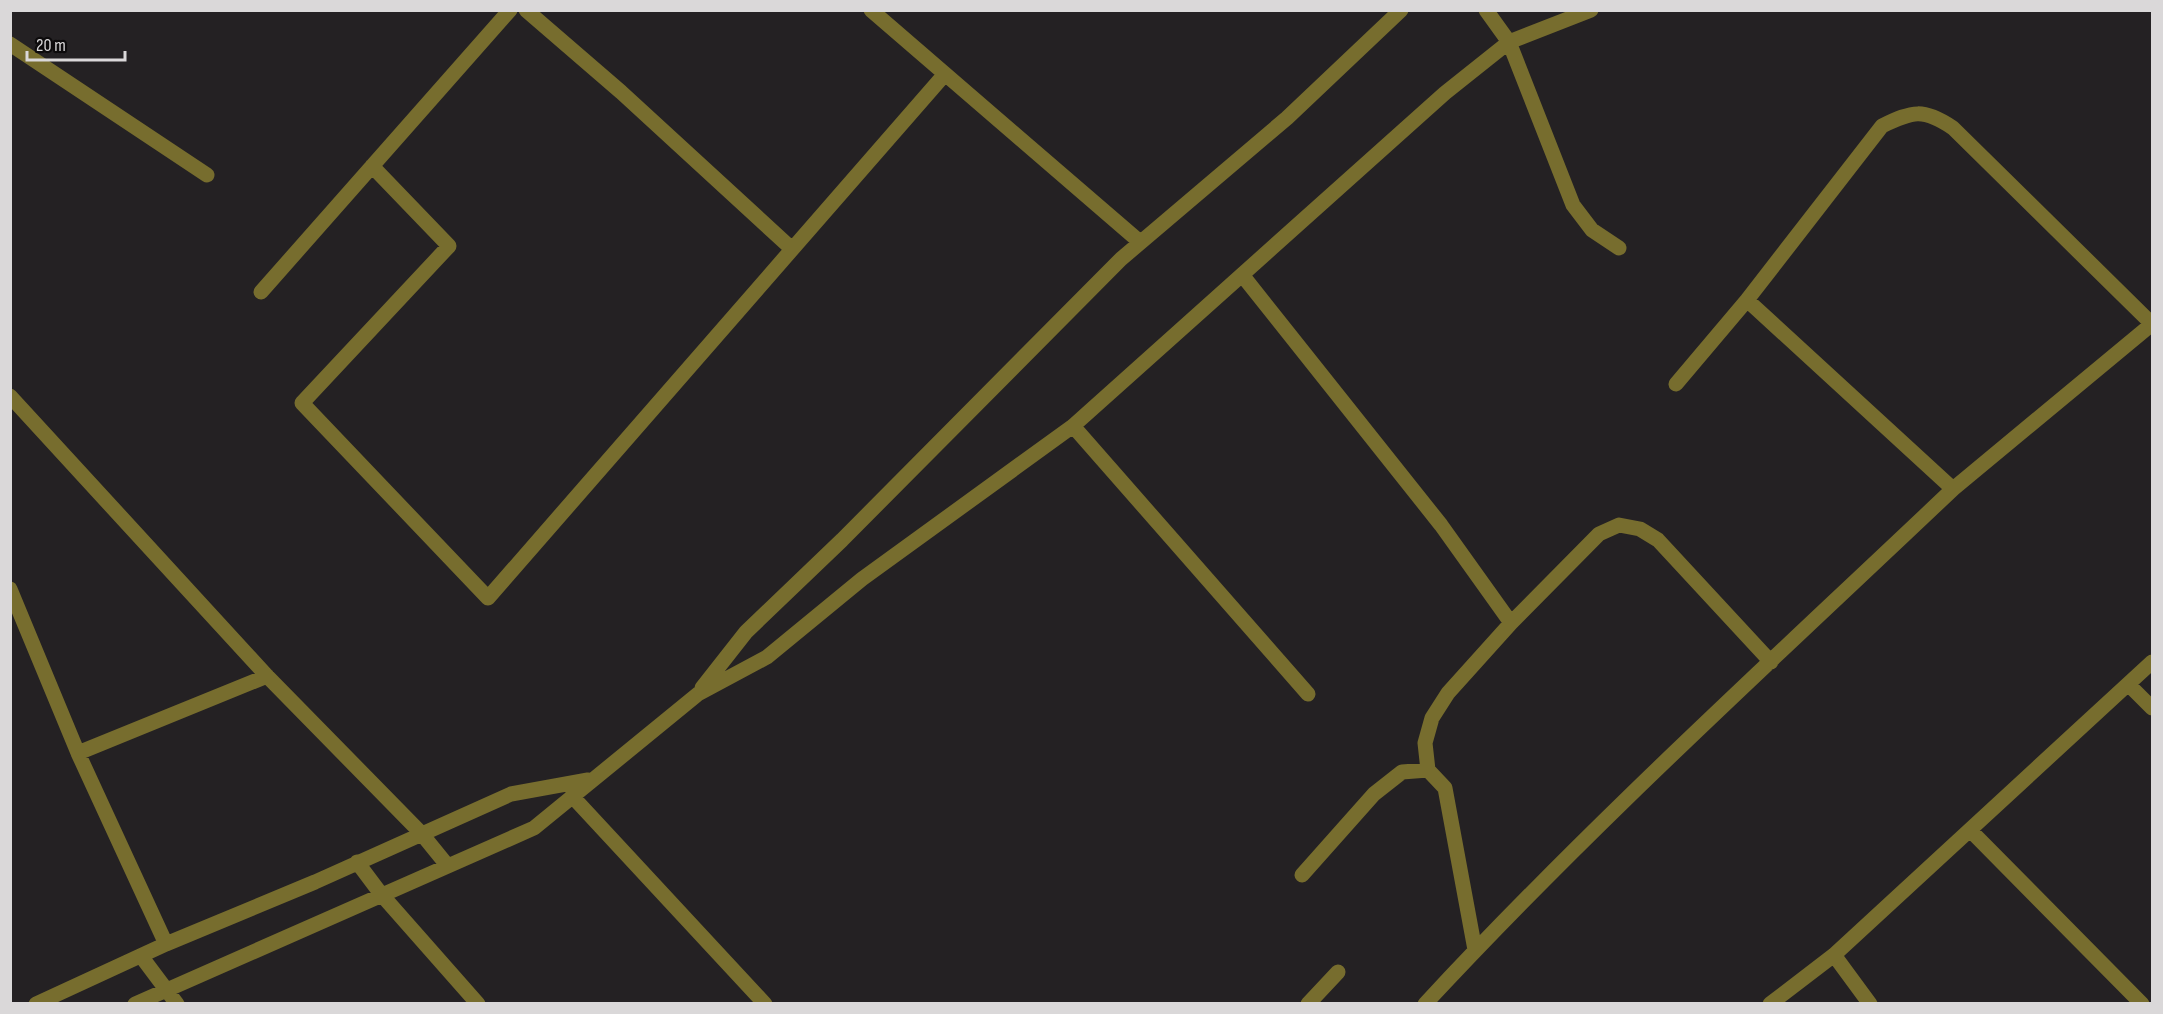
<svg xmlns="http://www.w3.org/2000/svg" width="2163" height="1014" viewBox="0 0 2163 1014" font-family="'Sofia Sans Condensed',sans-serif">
<rect width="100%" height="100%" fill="#242123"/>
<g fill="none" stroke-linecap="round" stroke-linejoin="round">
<path stroke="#776d2e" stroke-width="15" d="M526,10L621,92L792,249
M871,10L1140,242
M1486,10L1509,42L1573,205L1592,230L1619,248
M10,44L207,175
M372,166L449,246L302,403L488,598L945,74
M1243,276L1441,525L1511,623
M261,292L510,10
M1747,300L1953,489L2152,324
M1676,384L1747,300L1882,126C1913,111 1923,108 1953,128L2152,324
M10,396L267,676L421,833L447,865
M1073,426L1308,694
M10,589L78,753L166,944
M2128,684L2152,708
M702,688L746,632L842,540L1121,259L1287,118L1401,10
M78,753L267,676
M1428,770L1425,743L1432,718L1448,693L1511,623L1599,534L1619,525L1640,529L1658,540L1771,662
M572,796L765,1004
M1970,830L2142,1004
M357,862L381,894L478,1004
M1302,875L1374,794L1402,772L1428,770L1445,788L1475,950
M1834,955L1870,1004
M141,956L177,1004
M36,1004L166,944L315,882L511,794L588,780
M135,1004L534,828L698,694L767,657L862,579L1073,426L1445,93L1509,42L1591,10
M1308,1004L1338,972
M1425,1004C1592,824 1775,658 1953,489
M1770,1004L1834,955L2152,662"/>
</g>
<rect width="2163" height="1014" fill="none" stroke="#dad8d9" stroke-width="24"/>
<path d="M27 51v9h98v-9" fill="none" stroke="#dad8d9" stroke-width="3"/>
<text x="36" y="51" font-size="18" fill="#dad8d9" stroke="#0d0b0c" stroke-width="4.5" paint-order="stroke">20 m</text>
</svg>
